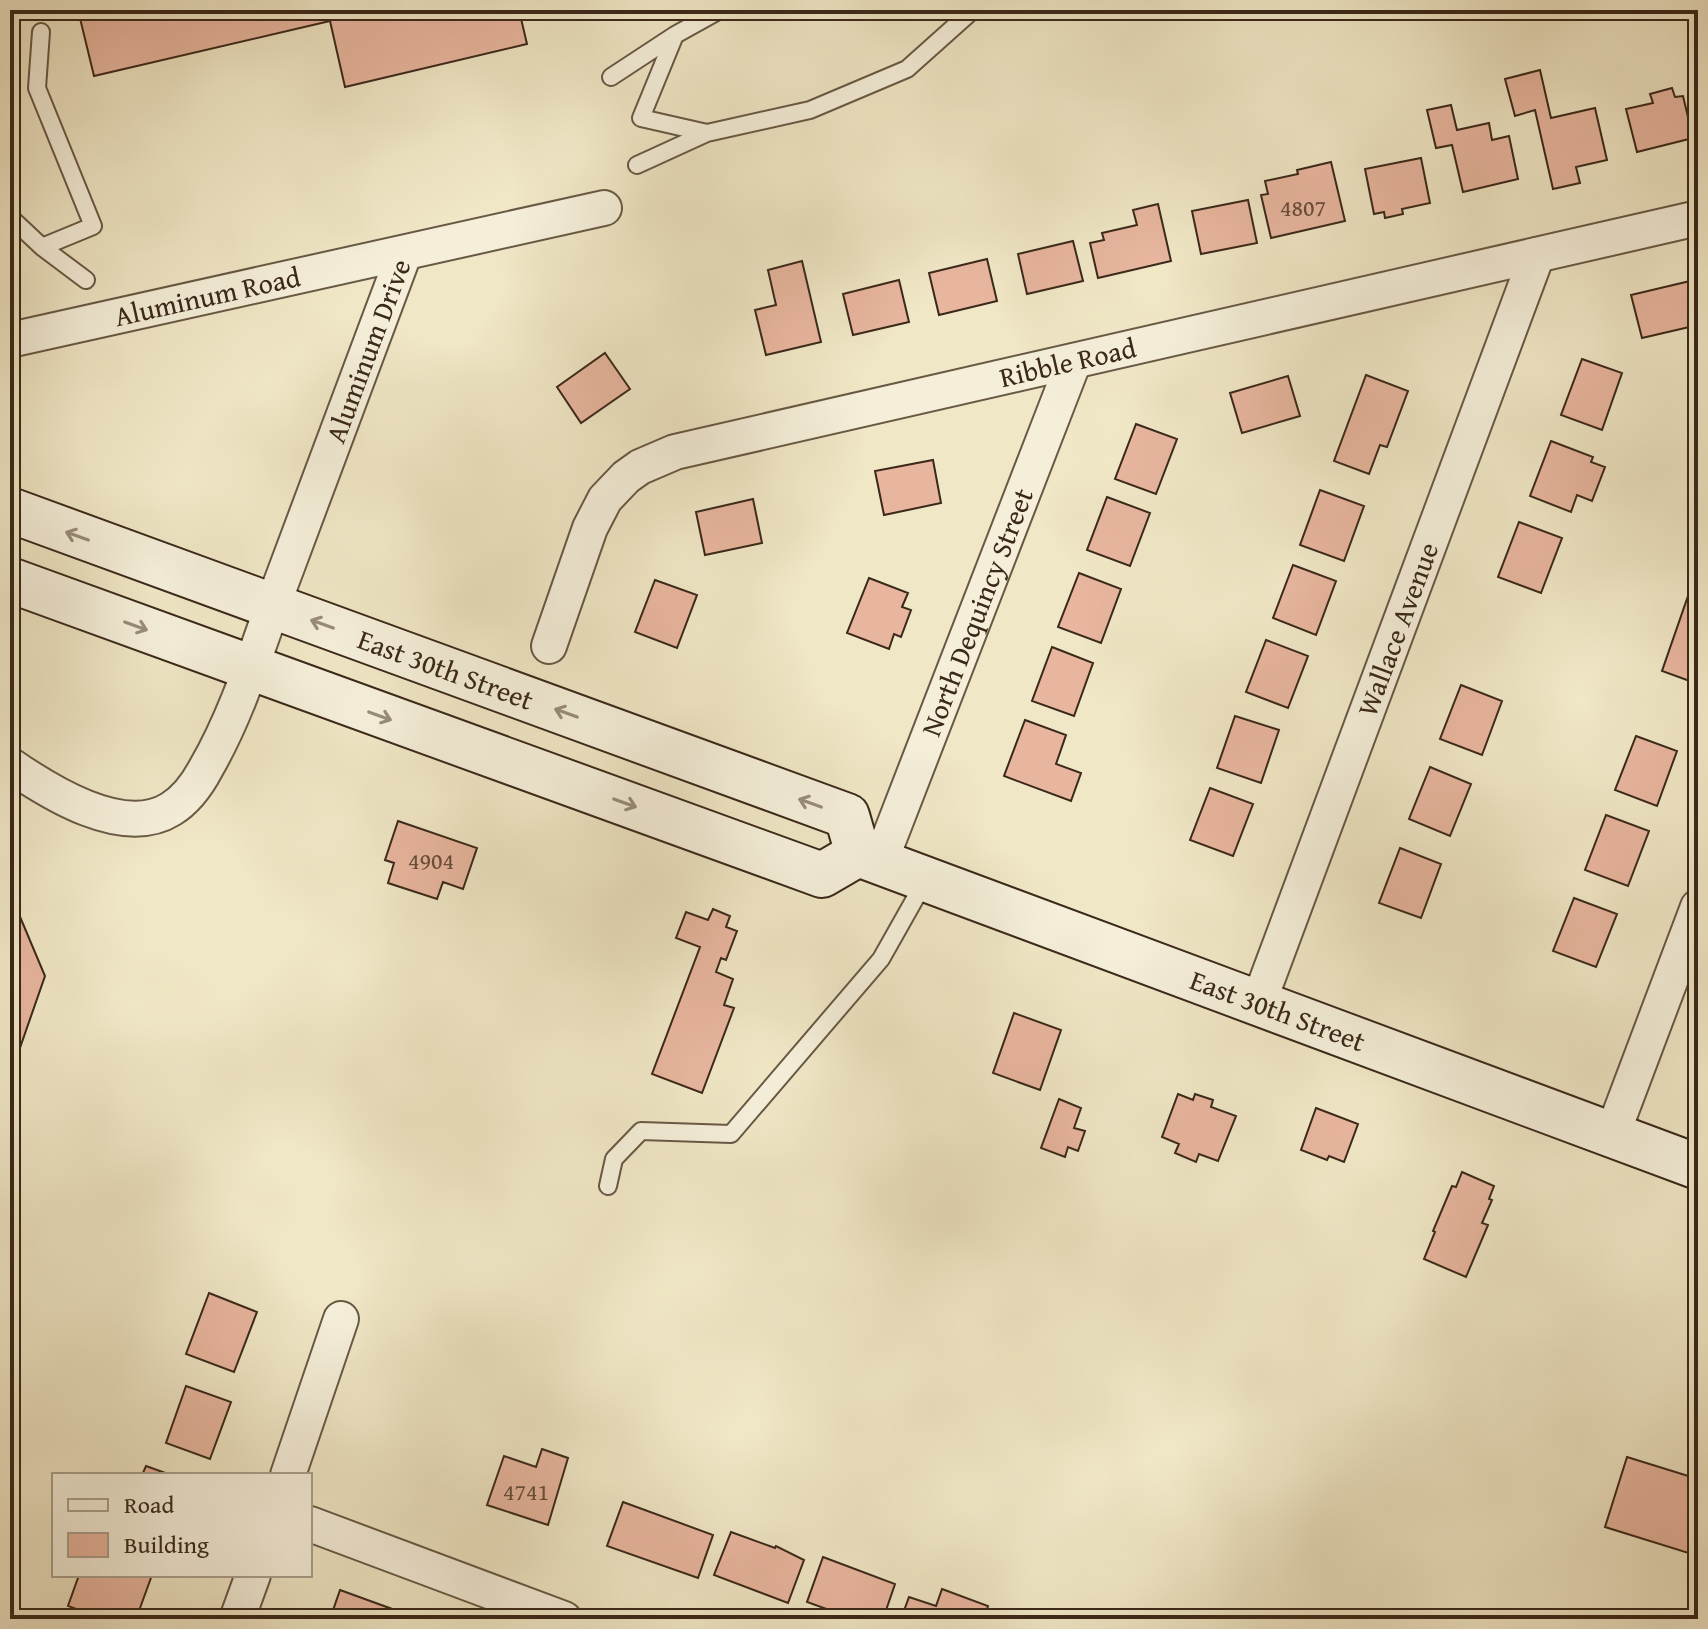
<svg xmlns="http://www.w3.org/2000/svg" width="1708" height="1629" viewBox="0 0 1708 1629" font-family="'Gentium Book Plus',serif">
<rect width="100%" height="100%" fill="#f0e7c6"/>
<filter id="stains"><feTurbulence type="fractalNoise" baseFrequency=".0025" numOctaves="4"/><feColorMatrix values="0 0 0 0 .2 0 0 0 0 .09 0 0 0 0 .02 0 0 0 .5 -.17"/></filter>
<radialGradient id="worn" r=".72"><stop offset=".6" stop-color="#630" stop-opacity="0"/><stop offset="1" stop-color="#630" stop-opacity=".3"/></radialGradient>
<path fill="#e8b69f" stroke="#3a2819" stroke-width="2" d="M78,10H519L527,44L345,87L330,21L94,76Z
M1540,70L1551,118L1595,108L1607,160L1576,167L1580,183L1553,189L1535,110L1515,116L1505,79Z
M1672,88L1675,97L1683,96L1693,138L1637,152L1626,109L1653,103L1650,94Z
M1451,105L1457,130L1489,123L1492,140L1509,136L1518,179L1463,192L1452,145L1436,148L1427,110Z
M1421,158L1430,203L1402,209L1403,214L1385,218L1384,212L1374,214L1365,169Z
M1331,162L1345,221L1271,238L1261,195L1268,194L1265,181L1298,174L1297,170Z
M1248,200L1257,243L1201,254L1192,211Z
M1158,204L1171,261L1098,278L1090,243L1104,240L1102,233L1137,225L1133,210Z
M1073,241L1083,281L1027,294L1018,254Z
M987,259L997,301L939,315L929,273Z
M802,261L821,342L766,355L755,310L776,305L768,270Z
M899,280L909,322L853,335L843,294Z
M1690,281L1698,325L1642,338L1631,295Z
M605,353L630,389L581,423L557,387Z
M1582,359L1622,373L1602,430L1561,415Z
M1366,375L1408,391L1387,447L1380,445L1369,474L1334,461Z
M1288,376L1300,416L1242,433L1230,393Z
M1136,424L1177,439L1156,494L1115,479Z
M1551,441L1593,457L1591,462L1605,467L1592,501L1577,495L1571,512L1530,496Z
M933,460L941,503L884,515L875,471Z
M1320,490L1364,506L1344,561L1300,545Z
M1107,497L1150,513L1130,566L1087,550Z
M753,499L762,543L705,555L696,512Z
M1519,522L1562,538L1541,593L1498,577Z
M1293,565L1336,581L1316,635L1273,618Z
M1079,573L1121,589L1101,643L1058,627Z
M1696,573L1698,574V684L1662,671Z
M869,578L908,593L902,607L911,610L901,637L894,634L889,649L847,633Z
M655,580L697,595L677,648L635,632Z
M1266,640L1308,656L1288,708L1246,692Z
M1052,647L1093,663L1074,716L1032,701Z
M1461,685L1502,701L1482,755L1440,739Z
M1235,716L1279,730L1261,783L1217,768Z
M1025,720L1066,735L1056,764L1081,773L1071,801L1004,776Z
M1636,736L1677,751L1657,806L1615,790Z
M1430,767L1471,784L1450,836L1409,819Z
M1210,788L1253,804L1233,856L1190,840Z
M1606,815L1649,831L1628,886L1585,870Z
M398,821L477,848L463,889L443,882L437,899L388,883L394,863L385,860Z
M1400,848L1441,864L1421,918L1379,903Z
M10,893L45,976L14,1065L10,1067Z
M1574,898L1617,914L1596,967L1553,951Z
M713,909L730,916L726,927L737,931L726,960L721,958L716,972L733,979L724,1005L734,1008L702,1093L652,1074L700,947L676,938L686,912L708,920Z
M1014,1013L1061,1030L1040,1090L993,1073Z
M1178,1094L1193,1100L1195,1094L1213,1100L1211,1107L1236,1116L1218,1161L1199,1154L1196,1162L1175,1153L1179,1144L1162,1137Z
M1059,1099L1081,1108L1074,1128L1085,1131L1078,1151L1068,1147L1065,1157L1041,1148Z
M1316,1108L1358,1124L1344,1162L1329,1156L1327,1160L1301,1150Z
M1462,1172L1494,1186L1489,1199L1492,1200L1482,1223L1488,1225L1466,1277L1424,1259L1435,1232L1433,1231L1452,1186L1456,1187Z
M209,1293L257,1312L234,1372L186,1354Z
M186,1386L231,1402L210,1459L166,1443Z
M542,1449L568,1458L548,1525L487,1505L504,1456L536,1467Z
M1627,1457L1698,1479V1556L1605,1527Z
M146,1466L171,1475H142Z
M623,1502L713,1535L698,1578L607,1546Z
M731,1532L775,1548L776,1546L804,1560L788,1603L714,1575Z
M823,1557L895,1584L883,1619H854L807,1602Z
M79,1575H152L136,1619H103L68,1606Z
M942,1589L988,1606L984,1619H901L909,1597L936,1606Z
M340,1590L417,1618L416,1619H330Z"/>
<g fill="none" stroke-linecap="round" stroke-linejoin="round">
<g stroke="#685844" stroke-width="20">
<path id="lane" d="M41,32L37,88L93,226L42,247L86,280
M611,77L675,35
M707,133L810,110L907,69L973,10
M637,165L707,133L641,118L675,35L720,10
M10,217L42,247
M608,1186L614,1159L641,1131L731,1134L881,959L925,881"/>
</g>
<g stroke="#685844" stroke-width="38">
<g id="street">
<path id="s1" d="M10,340L604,208"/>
<path id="s2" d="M549,646L590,528L605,499L626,477L640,467L675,452L1698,218"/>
<path id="s3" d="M10,765C49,792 123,839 171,809C187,799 197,785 206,768C239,711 258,645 281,583C322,473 363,364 404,254"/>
<path id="s4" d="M880,862L1074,361"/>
<path id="s5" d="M1258,1004L1537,255"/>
<path d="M1612,1135L1698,907"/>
<path d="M288,1475L341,1319"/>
<path d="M310,1524L564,1619"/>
<path d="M237,1619L253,1575"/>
</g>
</g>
<g stroke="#3a2819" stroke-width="48">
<g id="secondary">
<path id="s6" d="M10,510L847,816L858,854"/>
<path d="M10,580L822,875L858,854"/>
<path id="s7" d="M858,854L1698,1167"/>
</g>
</g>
<use href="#lane" stroke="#f5efda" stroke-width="16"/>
<use href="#street" stroke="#f5efda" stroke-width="34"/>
<use href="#secondary" stroke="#f5efda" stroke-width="44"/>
</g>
<defs><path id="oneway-shaft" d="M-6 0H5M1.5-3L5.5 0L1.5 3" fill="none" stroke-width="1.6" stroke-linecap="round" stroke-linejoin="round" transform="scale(2)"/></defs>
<g stroke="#988c7a">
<use href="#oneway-shaft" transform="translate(77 536) rotate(-160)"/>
<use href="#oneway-shaft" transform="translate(322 624) rotate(-160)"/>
<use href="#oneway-shaft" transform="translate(136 626) rotate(20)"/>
<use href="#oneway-shaft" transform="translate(566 713) rotate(-160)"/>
<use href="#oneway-shaft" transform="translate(380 716) rotate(20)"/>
<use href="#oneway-shaft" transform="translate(625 803) rotate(20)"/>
<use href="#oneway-shaft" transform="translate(810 803) rotate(-160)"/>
</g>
<g text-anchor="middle" stroke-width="6" stroke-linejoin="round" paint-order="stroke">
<g font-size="24" fill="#664c3a">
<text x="1303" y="216">4807</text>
<text x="431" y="869">4904</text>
<text x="526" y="1500">4741</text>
</g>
<g font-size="28" fill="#3a2819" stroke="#f5efda">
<text dy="10" stroke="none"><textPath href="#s1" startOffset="202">Aluminum Road</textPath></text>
<text dy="10" stroke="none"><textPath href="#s3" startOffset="678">Aluminum Drive</textPath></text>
<text dy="10" stroke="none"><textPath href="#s2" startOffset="646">Ribble Road</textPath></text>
<text dy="10" stroke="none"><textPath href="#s4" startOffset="268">North Dequincy Street</textPath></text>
<text dy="10" stroke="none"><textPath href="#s5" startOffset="400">Wallace Avenue</textPath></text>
<text dy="10" stroke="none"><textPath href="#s6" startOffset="464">East 30th Street</textPath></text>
<text dy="10" stroke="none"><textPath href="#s7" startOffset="448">East 30th Street</textPath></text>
</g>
</g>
<rect width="1708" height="1629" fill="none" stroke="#f0e7c6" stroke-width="40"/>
<rect x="12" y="12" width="1684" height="1605" fill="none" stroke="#3a2819" stroke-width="4"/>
<rect x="20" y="20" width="1668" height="1589" fill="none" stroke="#3a2819" stroke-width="2"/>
<rect x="52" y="1473" width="260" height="104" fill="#f5efda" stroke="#aa9f8d" stroke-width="2"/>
<rect x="68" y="1499" width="40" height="12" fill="#f5efda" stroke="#aa9f8d" stroke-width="2"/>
<text x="124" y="1513" font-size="24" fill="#3a2819">Road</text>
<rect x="68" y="1533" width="40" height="24" fill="#e8b69f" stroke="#aa9f8d" stroke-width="2"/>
<text x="124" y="1553" font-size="24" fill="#3a2819">Building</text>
<rect width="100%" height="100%" filter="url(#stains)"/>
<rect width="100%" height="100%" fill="url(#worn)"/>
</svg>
